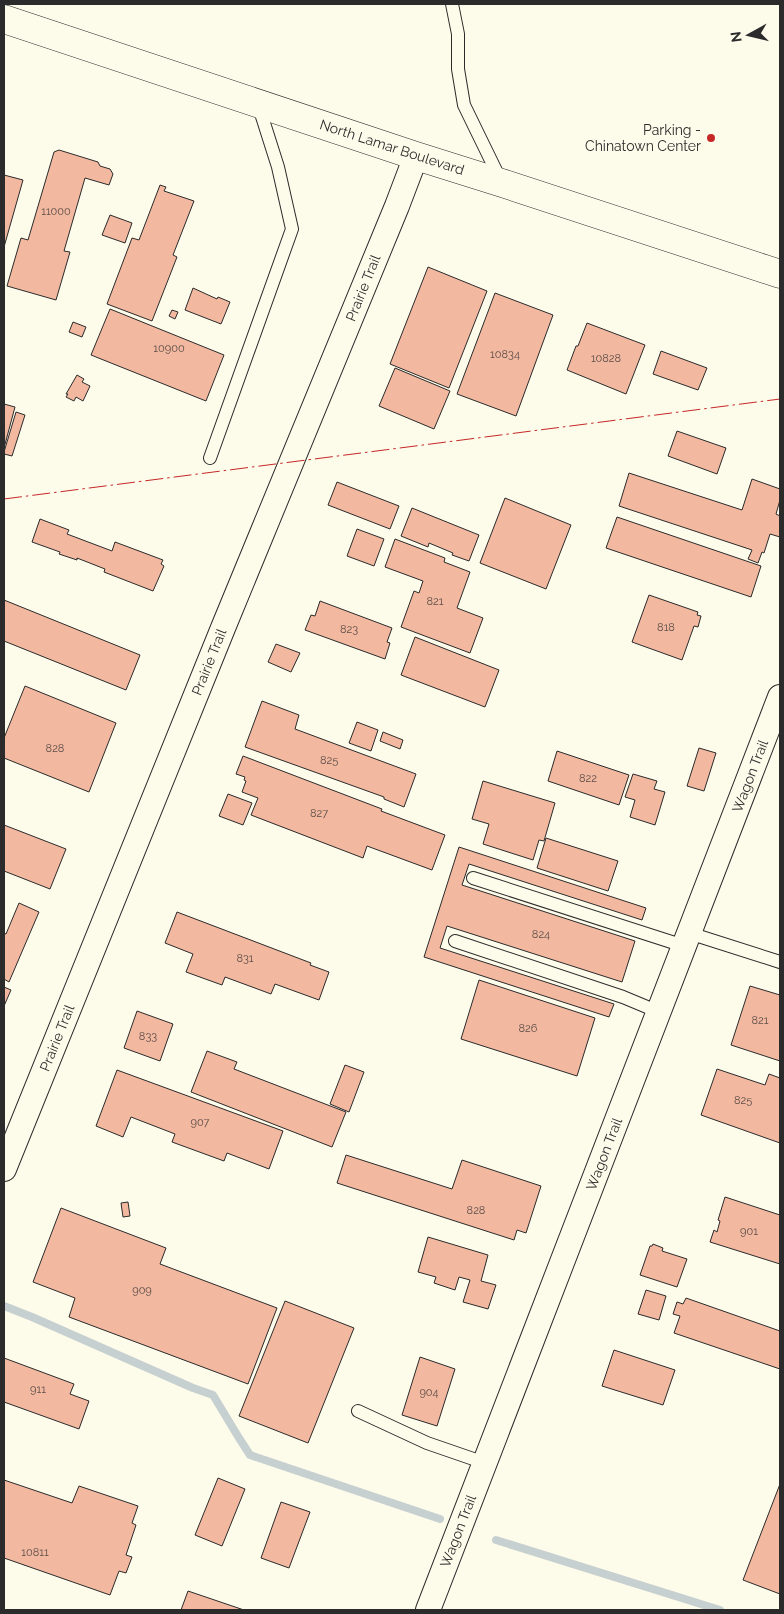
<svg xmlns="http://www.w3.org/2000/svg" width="784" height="1614" viewBox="0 0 784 1614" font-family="Raleway,sans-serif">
<rect width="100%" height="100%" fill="#fdfbea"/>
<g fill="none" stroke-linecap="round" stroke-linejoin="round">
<path stroke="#c7d0d0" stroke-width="8" d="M4,1306L32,1317L193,1388L213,1395L239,1438L250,1455L440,1519
M496,1540L720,1610"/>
</g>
<path fill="#f2b8a0" stroke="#2b2b2b" d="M59,150L98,162L100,166L110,169L113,174L109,185L85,178L64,251L70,252L56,300L7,286L21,238L28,240L54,152Z
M4,175L23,180L4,247Z
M160,185L166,187L164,191L194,201L173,255L177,257L152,321L107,304L132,238L139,240Z
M110,215L132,223L125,243L102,235Z
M428,267L487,291L449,388L390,364Z
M193,288L217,299L218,297L230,302L221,324L185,310Z
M495,293L553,315L516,416L457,394Z
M110,309L224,355L206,401L91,355Z
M172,310L178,312L175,319L169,316Z
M73,322L86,327L82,337L69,332Z
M587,323L645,345L626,394L567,370L576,346H578Z
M661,351L707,368L698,390L653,374Z
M395,368L450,391L434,429L379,406Z
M77,375L84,379L82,382L90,386L83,401L76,397L74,401L66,397L68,394H66Z
M4,404L15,407L4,448Z
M16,412L25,415L12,456L4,454V452Z
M677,431L726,448L717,474L668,456Z
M629,473L742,510L752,479L780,489V500L776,514L780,516V537L770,534L764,553L762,552L758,563L748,559L752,550L619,506Z
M337,482L399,506L390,529L328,505Z
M505,498L571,525L546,589L480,563Z
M412,508L479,535L469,561L452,555L453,553L429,543L428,547L401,536Z
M617,517L761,566L751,597L606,548Z
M40,519L69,530L67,534L112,551L115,542L163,560L161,564L164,566L153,591L104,572L105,569L77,558V560L59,554L60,552L32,542Z
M357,529L384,539L374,566L347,556Z
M395,539L445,558L444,562L470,572L457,608L483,618L470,653L401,627L414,591L419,593L423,581L385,567Z
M649,595L698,612L697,615L701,616L698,627L694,626L682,660L632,642Z
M4,600L140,655L126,690L4,641Z
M320,601L392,628L387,642L390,643L385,659L305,630L311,615L315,616Z
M415,637L499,670L485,707L401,675Z
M276,644L300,653L291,672L268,662Z
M25,686L116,723L89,792L4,758V738Z
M262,701L299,715L295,729L416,774L404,807L384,799V797L245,747Z
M357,722L378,730L371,751L349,743Z
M383,732L403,740L400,749L380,741Z
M699,748L716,753L704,791L687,786Z
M557,751L629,775L619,805L548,781Z
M243,756L382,809L381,811L445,835L432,870L367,846L363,858L251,815L258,798L242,792L246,781L244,780L245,777L236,774Z
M633,774L657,781L654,789L665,792L655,825L630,817L635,800L625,797Z
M483,781L555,803L544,841L539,840L533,860L483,844L489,824L472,819Z
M228,794L252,803L243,825L219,816Z
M4,825L66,849L50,889L4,871Z
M546,838L618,861L608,891L537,868Z
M459,847L646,908L642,920L469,864L462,885L635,941L622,982L447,926L440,948L614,1004L609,1017L424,957Z
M19,903L39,912L9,982L4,979V933L6,934Z
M177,912L311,963L310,965L329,972L319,1000L275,984L271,994L225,977L222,985L186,972L193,954L165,943Z
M479,980L595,1018L577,1076L461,1039Z
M750,986L780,995V1061L731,1045Z
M4,987L11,990L4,1006Z
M137,1011L173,1024L160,1061L124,1048Z
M207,1051L237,1062L234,1069L346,1112L332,1147L191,1092Z
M345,1065L364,1072L349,1112L330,1104Z
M717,1069L765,1085L769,1074L780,1078V1143L701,1115Z
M117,1070L283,1131L269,1169L227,1153L224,1161L172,1142L175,1134L131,1117L123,1137L96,1126Z
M346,1155L452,1189L462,1160L541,1186L526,1233L517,1230L514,1240L337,1183Z
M725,1197L780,1215V1264L710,1242L714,1230L717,1232L720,1221L718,1220Z
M128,1202L130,1216L123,1217L121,1203Z
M61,1208L166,1248L160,1264L277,1308L248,1384L69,1317L75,1298L33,1282Z
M428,1237L488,1255L481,1281L496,1285L488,1309L463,1302L470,1280L459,1277L455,1290L434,1283L436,1277L418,1272Z
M653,1244L663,1248L662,1251L687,1259L677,1287L640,1275L650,1246H652Z
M646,1290L666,1296L659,1320L638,1314Z
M686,1298L780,1331V1369L674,1333L680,1316L673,1314L677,1302L683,1304Z
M285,1301L354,1328L308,1443L239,1416Z
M614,1350L675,1370L663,1405L602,1386Z
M420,1357L455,1369L437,1426L402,1415Z
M4,1358L74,1384L70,1394L89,1401L79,1429L4,1402Z
M218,1478L245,1489L222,1546L195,1535Z
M4,1480L72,1503L79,1486L138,1506L132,1523L136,1525L126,1555L132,1557L126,1573L119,1571L110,1595L4,1558Z
M780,1484V1594L743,1580Z
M281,1502L310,1512L289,1568L261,1558Z
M188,1591L244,1610H181Z"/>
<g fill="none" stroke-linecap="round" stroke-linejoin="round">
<g stroke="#2b2b2b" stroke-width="14">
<path id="lane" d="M452,4L458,34V69L464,105L501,181
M210,458L292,229L278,167L258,104
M473,878L684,946
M689,933L780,962
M455,941L623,997L659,1012
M358,1411L427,1443L485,1463"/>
</g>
<g stroke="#2b2b2b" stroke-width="26">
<path id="street" d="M4,1169L223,628L397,206L416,156
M428,1610L780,697"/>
</g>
<g stroke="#2b2b2b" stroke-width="29">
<path id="primary" d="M4,19L416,156L502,183L780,274"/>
</g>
<use href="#lane" stroke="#fdfbea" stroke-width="12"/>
<use href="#street" stroke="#fdfbea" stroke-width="24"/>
<use href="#primary" stroke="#fdfbea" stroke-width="28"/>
<path stroke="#c62828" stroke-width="1" stroke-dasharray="18 4 2.5 4" stroke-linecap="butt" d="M4,499L780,399"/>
</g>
<circle fill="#c62828" stroke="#fdfbea" stroke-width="2" cx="711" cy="138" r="5"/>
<g text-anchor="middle" stroke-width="4" stroke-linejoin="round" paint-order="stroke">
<g font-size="11" fill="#5d4e48">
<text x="56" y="215">11000</text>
<text x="169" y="352">10900</text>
<text x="505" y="358">10834</text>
<text x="606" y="362">10828</text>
<text x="435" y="605">821</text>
<text x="666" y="631">818</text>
<text x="349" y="633">823</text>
<text x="55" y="752">828</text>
<text x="329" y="764">825</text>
<text x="588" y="782">822</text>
<text x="319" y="817">827</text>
<text x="541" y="938">824</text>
<text x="245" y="962">831</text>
<text x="760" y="1024">821</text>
<text x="528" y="1032">826</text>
<text x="148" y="1040">833</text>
<text x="743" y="1104">825</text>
<text x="200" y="1126">907</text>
<text x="476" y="1214">828</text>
<text x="749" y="1235">901</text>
<text x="142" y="1294">909</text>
<text x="38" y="1393">911</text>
<text x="429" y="1396">904</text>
<text x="35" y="1556">10811</text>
</g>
<g font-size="14" fill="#2b2b2b" stroke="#fdfbea" text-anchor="end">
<text x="701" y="135">Parking -<tspan x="701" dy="16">Chinatown Center</tspan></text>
</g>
<g font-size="14" fill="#2b2b2b" stroke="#fdfbea">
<text transform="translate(392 147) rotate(18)" y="5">North Lamar Boulevard</text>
<text transform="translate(363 288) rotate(-68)" y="5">Prairie Trail</text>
<text transform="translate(209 662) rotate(-68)" y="5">Prairie Trail</text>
<text transform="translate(750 776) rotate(-69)" y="5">Wagon Trail</text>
<text transform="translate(57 1038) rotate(-68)" y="5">Prairie Trail</text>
<text transform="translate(604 1154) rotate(-69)" y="5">Wagon Trail</text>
<text transform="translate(458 1531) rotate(-69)" y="5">Wagon Trail</text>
</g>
</g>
<rect width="784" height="1614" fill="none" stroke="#2b2b2b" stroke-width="10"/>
<g transform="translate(749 35) rotate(262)" stroke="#fdfbea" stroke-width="4" paint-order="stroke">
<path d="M0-4L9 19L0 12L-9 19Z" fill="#2b2b2b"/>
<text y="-8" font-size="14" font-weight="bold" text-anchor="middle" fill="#2b2b2b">N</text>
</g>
</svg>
